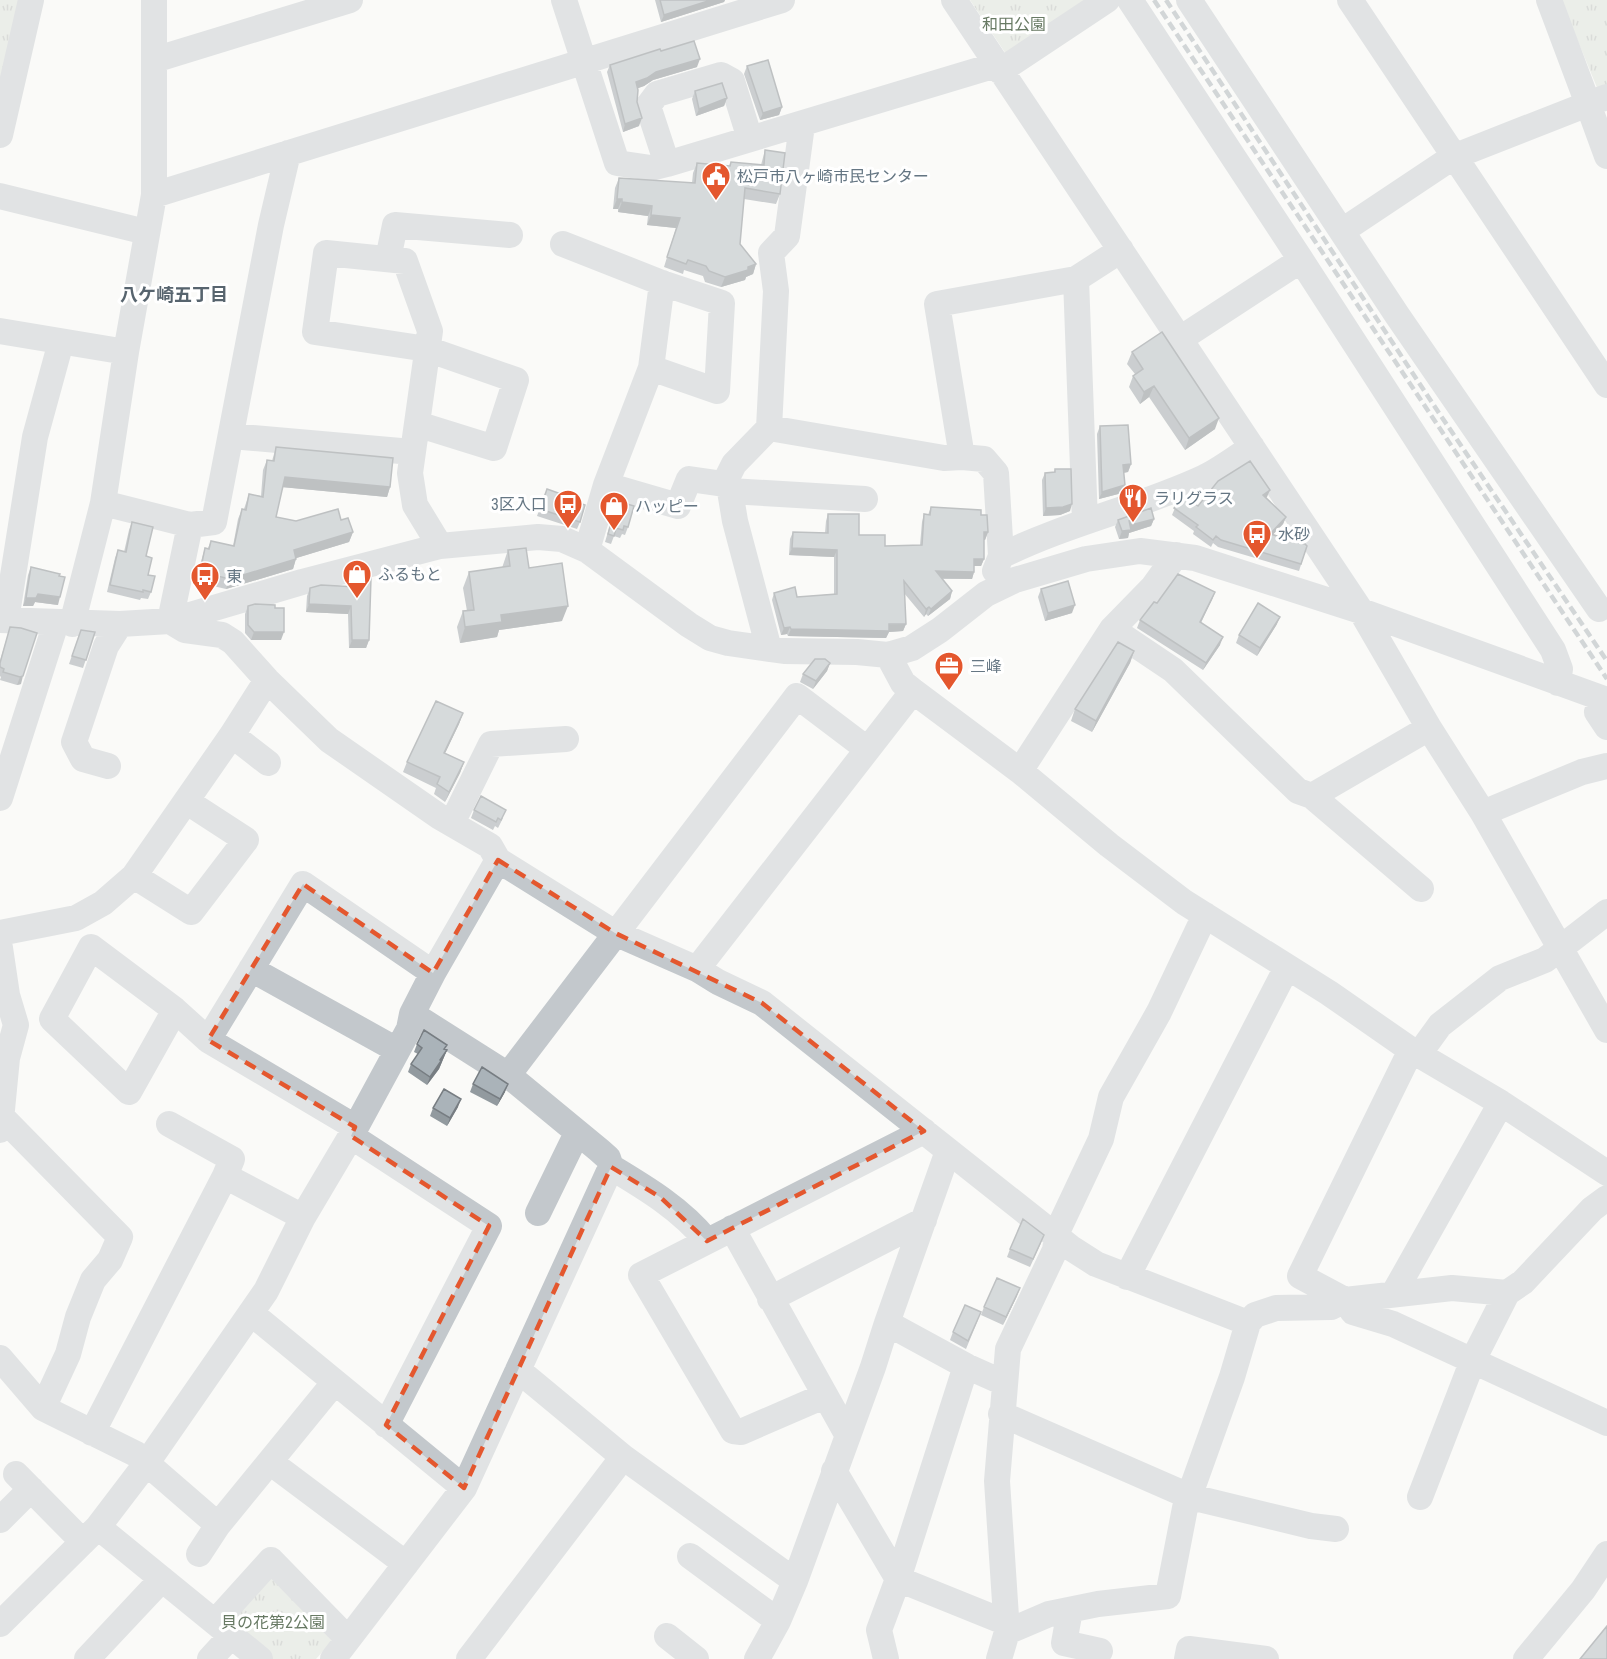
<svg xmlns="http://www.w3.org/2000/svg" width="1607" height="1659" viewBox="0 0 1607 1659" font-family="'Roboto Condensed','Noto Sans JP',sans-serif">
<defs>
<pattern id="park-tufts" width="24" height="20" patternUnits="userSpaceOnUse" patternTransform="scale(1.5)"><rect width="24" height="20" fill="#dadfd7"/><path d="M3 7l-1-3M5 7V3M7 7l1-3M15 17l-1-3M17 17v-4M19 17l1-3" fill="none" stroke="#b4b9b4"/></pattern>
</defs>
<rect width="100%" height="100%" fill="#fafaf8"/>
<path fill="url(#park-tufts)" d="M0,0H29L0,128Z
M970,0H1096L1008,57Z
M1561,0H1607V87L1598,90Z
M270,1576L332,1641L316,1659H273L228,1625Z"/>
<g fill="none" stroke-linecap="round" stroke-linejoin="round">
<path stroke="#c3c8cc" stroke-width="26" d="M564,0L617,163L651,168L667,164L996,65
M954,0L1361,611L1429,728L1483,813L1607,1030
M1130,0L1301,260
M1189,0L1397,315L1599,609
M1350,0L1607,385
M1549,0L1588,104L1607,97
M154,60L350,0
M1000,71L1107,0
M0,135L31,0
M667,164L648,106L657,94L721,75L732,81L750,139
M154,195L782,0
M0,196L146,232
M1342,231L1453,157L1588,104L1607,156
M563,244L662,283L722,303L717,391L651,368
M388,259L395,225L510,235
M0,331L126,352
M1180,339L1301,260L1553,650L1560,669L1558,683
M417,424L494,448L516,380L427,349L315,332L326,253L405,261L430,331L410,473L415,505L440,546
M769,428L944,458L962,457
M231,436L412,452
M606,485L678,506L689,479L724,484
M730,491L865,499
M103,503L190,525L214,522L271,225L288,153
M1085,522L1076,279L1121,250
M190,525L170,621L185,630L222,635L233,642L267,680L329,740L440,817L490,846L498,860L615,933L697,969L913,691
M587,550L606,485L651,368L662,283
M1001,556L996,473L984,459L962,457L937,304L1076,279
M995,571L1001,556C1067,523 1139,508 1205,477C1221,469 1237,457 1252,447
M0,620L120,624L170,621L302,582L440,546L538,537L562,539L587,550L689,625L710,638L728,643L784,651L857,652L888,655L912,648L940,630L986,594L1015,580L1086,559L1140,551L1195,558L1361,611L1607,700
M6,620L35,437L61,342
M72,624L103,503L126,352L154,195V0
M1112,629L1173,670L1298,791L1312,796L1421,889
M769,649L735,521L730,491L724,484L734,464L769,428L776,291L771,253L787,236L802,125
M888,655L903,683L913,691L1020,771L1109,845L1184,902L1329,993L1411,1050L1501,1103L1607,1173
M1602,699L1597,712L1607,727
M232,735L268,763
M108,766L83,759L74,742L106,646L120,624
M1020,771L1112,629L1153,587L1176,555
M1312,796L1429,728
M0,798L56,623
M1483,813L1582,772L1607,766
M452,823L491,744L566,739
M134,876L191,912L246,840L186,801
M0,933L76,918L103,903L134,876L232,735L267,680
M0,948L7,995L16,1025L7,1058L0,1130
M251,969L397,1050
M697,969L718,982L762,1003L1071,1248L1096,1264L1248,1323
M175,1010L129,1092L52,1019L91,947L175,1010L208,1040L355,1127
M412,1014L508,1075L599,1150L608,1158L611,1167C646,1188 681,1209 707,1241
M208,1040L303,884L433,973
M1411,1050L1300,1276L1345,1300L1353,1312L1393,1324L1607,1423
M1419,1054L1440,1025L1500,978L1545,960L1607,912
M508,1075L797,696L867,749
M1,1116L120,1237L110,1260L93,1280L78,1317L68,1354L43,1408
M351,1136L489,1226L386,1425
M225,1176L303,1217
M538,1213L577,1133
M732,1228L848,1436
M1127,1277L1287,967
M1394,1293L1501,1103
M770,1299L924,1220
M251,1313L464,1488
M887,1323L966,1366L1004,1383
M0,1358L43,1408L136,1454L218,1525
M518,1370L623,1457L795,1581
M824,1396L741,1432L733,1431L641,1275L924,1131
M1001,1414L1191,1497L1311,1526L1336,1529
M92,1433L225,1176L232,1159L169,1124
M270,1462L406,1564
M834,1471L898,1579L1007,1623
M16,1474L83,1542
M1420,1497L1473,1360L1507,1293L1523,1282L1592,1209L1607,1198
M0,1520L31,1489
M98,1527L260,1659
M199,1554L218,1525L334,1383
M690,1556L778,1621
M1070,1610L1064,1643L1100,1651
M215,1622L271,1560L348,1639
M0,1624L98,1527L146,1464L266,1291L303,1217L351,1136L409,1029L412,1014L433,973L498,860
M1007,1632L1049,1614L1098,1604L1168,1596L1185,1508L1232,1377L1248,1323L1255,1315L1276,1308L1331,1307L1345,1300L1452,1288L1507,1293
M667,1636L696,1659
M87,1659L162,1579
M210,1659L231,1636
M333,1659L464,1488L611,1167
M469,1659L623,1457
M757,1659L778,1621L795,1581L873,1367L887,1323L948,1151
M886,1659L879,1630L898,1579L966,1366
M999,1659L1007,1632L997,1481L1008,1349L1055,1250L1058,1230L1101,1139L1111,1097L1159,1012L1205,915
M1187,1659L1189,1649L1266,1659
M1526,1659L1583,1590L1607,1554"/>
<path stroke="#a2aab0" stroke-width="4.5" stroke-dasharray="9 4.5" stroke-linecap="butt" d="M1154,0L1607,679
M1166,0L1441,416L1607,661"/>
</g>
<path fill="#929a9f" d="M655,0H725L724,2L661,22Z
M610,65L697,67L653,80L644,86L638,88L637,102L639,126L623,132L607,72Z
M747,66L782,107L779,115L760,120L744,74Z
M695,91L727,98L724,106L696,116L692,99Z
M765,150L780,194L776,204L744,199L740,244L756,264L753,274L746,277L745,280L721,287L705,282L703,276L684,270L683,274L664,267L676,228L647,225L648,216L618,212V209H613L615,188L619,178L692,183L693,173L697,163L729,166L731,162L761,165Z
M1132,352L1215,429L1185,450L1149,397L1140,404L1129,387L1133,376L1135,374L1127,364Z
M1100,426L1131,464L1128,472L1124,473L1122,493L1099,499L1097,434Z
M276,447L390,487L387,497L282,487L276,517L296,521L341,520L353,532L349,542L296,558L293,569L226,589L196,582L202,558L205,548H208L211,541L233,546L238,519L242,509H244L249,494L261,496L263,470L267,460L272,461Z
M1055,469L1070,511L1060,515L1043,516L1042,480L1045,473L1054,472Z
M547,489L580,522L577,529L537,516Z
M1267,497L1266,498L1286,517L1283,524L1273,534L1307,546L1299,571L1218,547L1213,543L1211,547L1193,534L1194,531L1172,515L1175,508L1198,506Z
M617,501L628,527L625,535L622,534L620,538L614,536L611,544L605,542Z
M931,507L981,515L988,532L985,540H984V559L981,566H974V572L972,579H942L952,591L950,599L928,616L926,614L924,617L904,593L906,624L903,631L889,632L886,638L788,636L787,634L781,635L772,600L774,593L797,597L834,594V557L789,555L790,539L793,532L825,533L826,521L828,514L859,535L885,546L920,545L922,522L924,514L928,515Z
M1154,519L1151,526L1129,533L1128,538L1119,539L1115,527L1118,520Z
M132,522L146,556L151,592L148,599L141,598L140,600L107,592L115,558L118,550L124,552L129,530Z
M508,550L529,568L562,621L499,630L497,637L460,643L457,627L463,611H467L463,588L469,572L502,568Z
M31,567L58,605L35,602L33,606H23L28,575Z
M357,577L369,640L366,648H349L348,614L306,612L307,596L310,588L354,587Z
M1041,589L1072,613L1045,621L1038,597Z
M1215,592L1201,623L1220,645L1203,670L1137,628L1140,620L1157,603Z
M248,606L275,608L281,640H251L245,633V614Z
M1277,624L1257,656L1236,643L1239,635Z
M10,627L21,628V684L17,685L0,680L1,677L0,676V661Z
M95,632L83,668L69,664L78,638Z
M1134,651L1130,663L1092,732L1071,721L1075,709Z
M830,663L827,671L813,689L800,682L803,674Z
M463,713L459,724L445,753L464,762L460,773L445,802L434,794L436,788L403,772L407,762Z
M474,810L503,818L498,828L495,826L493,830L471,818Z
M417,1044L447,1050L439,1069L427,1085L408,1072L411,1064L418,1054L414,1052Z
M473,1084L505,1092L497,1106L470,1092Z
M458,1107L447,1126L430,1116L433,1108Z
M1041,1243L1030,1267L1007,1257L1010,1249Z
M1017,1296L1003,1325L981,1315L984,1307Z
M978,1320L966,1349L950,1340L953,1332Z"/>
<path fill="#777d82" d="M711,0H725L724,2L661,22L664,15Z
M700,59L697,67L653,80L644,86L633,90L636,82L656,72Z
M727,98L724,106L696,116L699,109Z
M782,107L779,115L760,120L763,113Z
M642,118L639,126L623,132L625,124Z
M617,199H622L618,209H613Z
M622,202L652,206L648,216L618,212Z
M651,215L680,218L676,228L647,225Z
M756,264L753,274L746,277L745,280L721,287L725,277Z
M1154,386L1149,397L1140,404L1144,392Z
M1219,418L1215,429L1185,450L1189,438Z
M1131,464L1128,472L1120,473L1123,465Z
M285,477L390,487L387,497L281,487Z
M1125,485L1122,493L1099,499L1102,492Z
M1270,490L1267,497L1260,502L1263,495Z
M1072,504L1070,511L1060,515L1043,516L1046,508Z
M1286,517L1283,524L1267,541L1270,534Z
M1154,519L1151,526L1129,533L1128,538L1119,539L1122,531L1130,530L1131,525Z
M353,532L349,542L290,560L294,550Z
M984,532H988L985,540H981Z
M792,548L837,550L834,557L789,555Z
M296,559L293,569L226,589L230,579Z
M974,559H984L981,566H972Z
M936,571L974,572L972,579L933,578Z
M952,591L950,599L928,616L931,609Z
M1215,592L1212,600L1197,630L1200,622Z
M38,594L60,597L58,605L35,602L33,606H23L26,598Z
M309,604L351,606L348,614L306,612Z
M1075,605L1072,613L1045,621L1048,613Z
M568,606L562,621L499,630L497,637L460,643L465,627L501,615Z
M929,607L926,614L924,617L926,609Z
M1280,617L1277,624L1257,656L1260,648Z
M906,624L903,631L889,632L886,638L788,636L791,629Z
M790,627L787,634L781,635L784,628Z
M254,632H284L281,640H251Z
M1223,637L1220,645L1203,670L1206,663Z
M352,640H369L366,648H349Z
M1134,651L1130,663L1092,732L1096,721Z
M830,663L827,671L813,689L816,681Z
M23,676L21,684L17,685L20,677Z
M463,713L459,724L440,764L444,753Z
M464,762L460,773L445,802L449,792Z
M447,1050L439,1069L427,1085L430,1077L440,1060Z
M508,1084L505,1092L497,1106L500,1099Z
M461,1099L458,1107L447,1126L450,1118Z
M1020,1288L1017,1296L1003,1325L1006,1317Z"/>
<path fill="#aab3b9" stroke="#777d82" stroke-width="1.5" d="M660,0H711L664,15Z
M694,41L700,59L656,72L647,78L636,82L638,90L637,102L642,118L625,124L610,65L660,49L661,51Z
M768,60L782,107L763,113L747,66Z
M722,83L727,98L699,109L695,91Z
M765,150L785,153L780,194L745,188L740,244L756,264L748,267V270L725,277L709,271L706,266L688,260L686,264L667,257L680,218L651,215L652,206L622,202V199H617L619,178L695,183L697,163L730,166L731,162L764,165Z
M1162,332L1219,418L1189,438L1154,386L1144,392L1133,376L1143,369L1132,352Z
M1128,425L1131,464L1123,465L1125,485L1102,492L1100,426Z
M276,447L393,458L390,487L285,477L276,517L296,521L338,509L341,520L348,518L353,532L294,550L296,559L230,579L200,572L205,548L209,549L211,541L234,546L242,509L246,510L249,494L263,497L267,460L274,461Z
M1250,461L1270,490L1263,495L1286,517L1270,534L1305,544L1307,546L1301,564L1221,540L1216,536L1213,540L1196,527L1198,525L1174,508L1184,496L1198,506L1218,481Z
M1055,469H1071L1072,504L1063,507L1046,508L1045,473L1055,472Z
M547,489L564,495V498L585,505L580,522L540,509Z
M617,501L634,506L628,527L624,526L623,530L616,528L614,536L608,534Z
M931,507L981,510V515H987L988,532H984V559H974V572L936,571L952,591L931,609L929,607L926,609L904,581L906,624H889V631L791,629L790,627L784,628L774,593L795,587L797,597L837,594V550L792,548L793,532L828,533V514H859V535H885V546L922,545L924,514L930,515Z
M1151,508L1154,519L1131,525L1129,520L1131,530L1122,531L1118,520Z
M132,522L153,527L146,556L152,558L148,575L155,576L151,592L143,590V592L110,585L118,550L126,552Z
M526,548L529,568L562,563L568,606L501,615L502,622L465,627L463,611L474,610L469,572L510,566L508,550Z
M31,567L60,574L59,576L65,577L60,597L38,594L36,598H26Z
M1178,574L1215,592L1200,622L1223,637L1206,663L1140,620L1154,602L1157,603Z
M357,577L371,578L369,640H352L351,606L309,604L310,588L321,585L357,587Z
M1068,581L1075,605L1048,613L1041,589Z
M1258,603L1280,617L1260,648L1239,635Z
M255,604L275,605V608H284V632H254L248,625V606Z
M10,627L21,628L37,633L23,676L20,677L3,672L4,669L0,667V663Z
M81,630L95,632L86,660L72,656Z
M1118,642L1134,651L1096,721L1075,709Z
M815,659H825L830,663L816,681L803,674Z
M436,701L463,713L444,753L464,762L449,792L437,784L440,777L407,762Z
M481,796L506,810L501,820L498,818L496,822L474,810Z
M424,1030L447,1045L444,1049L447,1050L440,1060L441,1061L430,1077L411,1064L422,1048L417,1044Z
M482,1067L508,1084L500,1099L473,1084Z
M444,1089L461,1099L450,1118L433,1108Z
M1023,1219L1044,1235L1033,1259L1010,1249Z
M997,1278L1020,1288L1006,1317L984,1307Z
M965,1305L981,1312L968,1341L953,1332Z
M1607,1626V1659H1580Z"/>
<path d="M0 0H1607V1659H0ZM498,860L615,933L762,1003L924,1131L707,1241L660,1197L611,1167L464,1488L386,1425L489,1226L351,1136L355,1127L208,1040L303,884L433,973Z" fill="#fafaf8" fill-opacity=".55" fill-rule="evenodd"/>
<path fill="none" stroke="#e4572e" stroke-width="4.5" stroke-dasharray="12 8" stroke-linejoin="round" d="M498,860L615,933L762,1003L924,1131L707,1241L660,1197L611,1167L464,1488L386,1425L489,1226L351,1136L355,1127L208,1040L303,884L433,973Z"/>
<defs>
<g id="civic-pin" transform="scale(1.5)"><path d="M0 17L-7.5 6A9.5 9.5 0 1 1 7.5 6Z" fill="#e4572e" stroke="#fff"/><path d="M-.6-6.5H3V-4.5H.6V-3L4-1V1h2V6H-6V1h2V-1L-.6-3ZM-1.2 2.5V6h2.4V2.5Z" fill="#fff"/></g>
<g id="restaurant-pin" transform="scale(1.5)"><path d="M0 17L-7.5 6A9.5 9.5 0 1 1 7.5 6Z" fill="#e4572e" stroke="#fff"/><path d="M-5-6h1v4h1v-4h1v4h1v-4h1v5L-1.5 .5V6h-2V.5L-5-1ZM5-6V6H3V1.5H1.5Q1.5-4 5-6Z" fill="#fff"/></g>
<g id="bus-pin" transform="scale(1.5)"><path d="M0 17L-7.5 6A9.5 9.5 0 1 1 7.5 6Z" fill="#e4572e" stroke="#fff"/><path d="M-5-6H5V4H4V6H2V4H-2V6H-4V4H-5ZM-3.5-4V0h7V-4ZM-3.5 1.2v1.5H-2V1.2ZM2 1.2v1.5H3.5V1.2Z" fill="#fff"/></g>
<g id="shop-pin" transform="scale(1.5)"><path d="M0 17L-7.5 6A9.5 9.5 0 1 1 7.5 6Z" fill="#e4572e" stroke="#fff"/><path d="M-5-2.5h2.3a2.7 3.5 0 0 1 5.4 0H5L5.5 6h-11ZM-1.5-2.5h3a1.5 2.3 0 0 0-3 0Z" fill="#fff"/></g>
<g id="office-pin" transform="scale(1.5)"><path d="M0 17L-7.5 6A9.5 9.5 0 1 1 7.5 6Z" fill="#e4572e" stroke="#fff"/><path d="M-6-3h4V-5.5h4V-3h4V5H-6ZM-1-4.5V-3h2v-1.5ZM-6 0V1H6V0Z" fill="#fff"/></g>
</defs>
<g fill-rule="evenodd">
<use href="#civic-pin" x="716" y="176"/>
<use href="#restaurant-pin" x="1133" y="498"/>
<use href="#bus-pin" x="568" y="504"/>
<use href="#shop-pin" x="614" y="506"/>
<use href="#bus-pin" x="1257" y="534"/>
<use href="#shop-pin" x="357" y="574"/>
<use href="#bus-pin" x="205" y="576"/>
<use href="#office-pin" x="949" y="666"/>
</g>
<g text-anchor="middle" stroke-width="6" stroke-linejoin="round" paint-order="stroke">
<g font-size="16" fill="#687a64" stroke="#fff">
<text x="1014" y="30">和田公園</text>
<text x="273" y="1628">貝の花第2公園</text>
</g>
<g font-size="16" fill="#657683" stroke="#fff" text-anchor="start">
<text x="737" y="182">松戸市八ヶ崎市民センター</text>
<text x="1154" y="504">ラリグラス</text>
<text x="547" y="510" text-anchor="end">3区入口</text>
<text x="635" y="512">ハッピー</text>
<text x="1278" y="540">水砂</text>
<text x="378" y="580">ふるもと</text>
<text x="226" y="582">東</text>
<text x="970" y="672">三峰</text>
</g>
<g font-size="18" font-weight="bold" fill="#57646e" stroke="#fff">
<text x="174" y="301">八ケ崎五丁目</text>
</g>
</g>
</svg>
